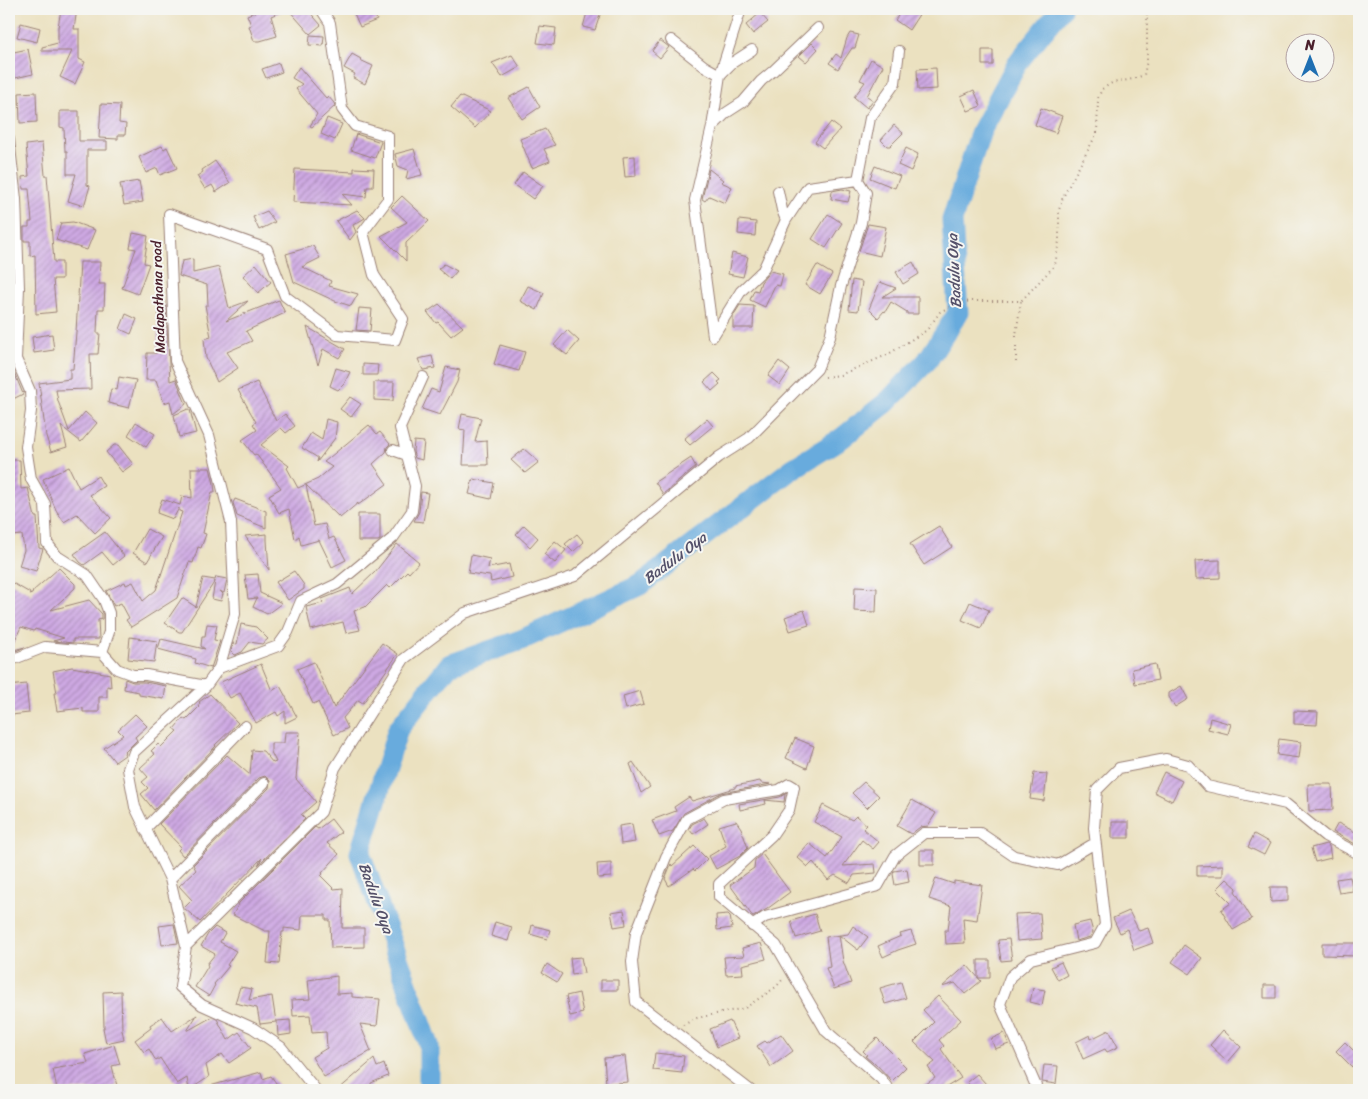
<svg xmlns="http://www.w3.org/2000/svg" width="1368" height="1099" viewBox="0 0 1368 1099" font-family="Sriracha,sans-serif">
<defs>
<pattern id="building-hatch" width="6" height="6" patternUnits="userSpaceOnUse" patternTransform="scale(1.25)"><rect width="6" height="6" fill="#cea9e3"/><path d="M-1 1l2-2M0 6l6-6M5 7l2-2" fill="none" stroke="#a989b8"/></pattern>
</defs>
<rect width="100%" height="100%" fill="#f6f6f2"/>
<filter id="ink" filterUnits="userSpaceOnUse"><feTurbulence type="fractalNoise" baseFrequency=".02" numOctaves="2"/><feDisplacementMap in="SourceGraphic" scale="10" xChannelSelector="R" yChannelSelector="G"/><feConvolveMatrix kernelMatrix="1 2 1 2 8 2 1 2 1" color-interpolation-filters="sRGB"/></filter>
<filter id="wash" filterUnits="userSpaceOnUse"><feTurbulence type="fractalNoise" baseFrequency=".0096" numOctaves="4" result="noise"/><feDisplacementMap in="SourceGraphic" scale="20" xChannelSelector="R" yChannelSelector="G"/><feGaussianBlur stdDeviation="1.12" result="paint"/><feColorMatrix in="noise" values="0 0 0 0 0 0 0 0 0 0 0 0 0 0 0 0 0 1.4 0 .05"/><feComposite in="paint" operator="in"/></filter>
<g filter="url(#wash)">
<rect width="100%" height="100%" fill="#ebe1c0"/>
<g fill="none" stroke-linecap="round" stroke-linejoin="round">
<path stroke="#68abdd" stroke-width="21" d="M429,1090V1045L360,853L398,729L449,665L521,640L640,585L792,469L842,438L887,402L927,361L958,313L952,220L981,131L1018,62L1061,9"/>
</g>
<g id="blocks">
<path fill="url(#building-hatch)" d="M61,9H77L74,29H79V59L85,62L75,84L60,77L72,51H42V47L58,43V27Z
M262,9H307L321,25L310,34L288,9L271,16L277,36L260,41H254L249,26L251,25L247,15Z
M352,9H372L377,20L360,27Z
M588,9H602L595,30L583,27Z
M903,9H914L920,13L909,30L895,20Z
M760,13L768,22L753,34L746,25Z
M21,23L40,28L37,42L17,37Z
M540,26L556,28L554,45L537,43Z
M850,33L859,35L855,48H852L838,69L829,63L836,54L841,58L847,38Z
M310,35L324,36L323,46L309,45Z
M660,40L669,47L660,58L652,51Z
M812,43L818,49L806,62L799,56Z
M28,49L33,74L11,79L9,66V53Z
M982,50H993V65H982Z
M352,54L361,59L360,60L373,66L365,84L353,78L355,74L344,68Z
M512,55L520,67L502,77L492,63Z
M871,59L883,66L867,96L873,100L867,108L854,97L865,82L860,80Z
M279,63L282,72L266,78L262,69Z
M299,67L326,98L328,96L334,103L335,106L312,127L310,126L317,114L296,89L302,84L292,78Z
M936,68L937,89L918,90L917,69Z
M529,87L540,107L522,119L508,98Z
M974,90L981,106L968,111L961,96Z
M36,92L37,122L20,123L19,93Z
M460,96L491,111L475,128L451,107Z
M101,104L120,105L119,123L126,124L125,135H118V139L99,138Z
M1041,108L1062,116L1056,133L1035,125Z
M60,111H79V141H107V150H87V185L90,186L84,206L68,201L76,174H67V151H65L64,128L60,127Z
M327,118L342,124L335,140L321,134Z
M831,122L840,129L823,148L815,142Z
M894,125L903,133L890,146H887L881,140Z
M545,129L555,145L544,149L550,161L532,168L520,139Z
M356,134L381,142L375,158L351,150Z
M42,143L45,175H47L54,262H62V279H53L56,312L36,314L35,255L30,256V241H24V227H29V222H32L29,189H23L22,177L29,176L26,145Z
M162,146L164,149L167,147L177,168L160,175L157,168L146,173L139,157Z
M906,148L918,154L911,171L898,165Z
M414,149L422,175L406,179L408,170L398,166L395,154Z
M635,156L636,176L625,177L623,157Z
M215,161L230,183L216,192L212,185L205,189L197,176L203,172L202,170Z
M875,166L900,176L895,188L870,178Z
M354,168L374,169L373,187H367L366,197L342,194L352,205L293,202L295,169L354,172Z
M709,169L723,180L721,182L732,187L725,203L709,196L705,201L702,199Z
M523,172L543,186L533,199L514,185Z
M139,181L143,202L124,205L120,184Z
M842,189L851,191L848,202L831,199L832,191Z
M402,196L429,221L406,243V261L381,236L407,222L391,207Z
M357,210L365,218L353,225L356,232L350,240L336,221Z
M267,211L275,222L259,230L253,217Z
M828,214L842,223L826,248L812,239Z
M739,220L756,222L755,236L738,234Z
M73,222L95,230L87,250L56,240L61,223Z
M868,224L886,227L880,256L859,251Z
M133,233L148,236L144,263L149,264L138,294L122,288L136,249L130,248Z
M313,246L320,258L302,267L331,281L329,286L358,294L351,306L335,301L294,282L286,254Z
M732,253L748,257L743,277L728,274Z
M193,259V273L219,267L229,308L248,301L226,321L279,300L285,313L246,331L252,341L227,352L238,368L217,382L206,358L204,339L211,337L205,305H208L207,285L179,276L182,261Z
M80,262H100L99,284H105L104,309H98L97,333H100L98,354H90L91,389L56,390L58,401L69,431L85,412L97,423L81,442L61,426L67,447L51,452L46,436L39,383L70,379V369H73L76,332Z
M913,262L919,274L903,284L896,272Z
M256,264L271,282L258,293L243,276Z
M444,264L457,271L450,279L438,269Z
M817,265L832,274L820,294L805,285Z
M770,271L783,274L780,286L775,285L765,307L750,300L754,290L758,291L761,282Z
M852,280L862,282L858,311L849,310Z
M880,282L896,288L882,297H918V314H907V312L891,302L885,312L884,311L878,318L869,309Z
M528,286L544,293L537,310L520,301Z
M439,304L463,327L451,336L438,322L436,323L427,312Z
M159,305L166,306L170,381L176,379L186,404L173,414L170,401L164,403L156,380H146L147,353H157Z
M740,305L754,306L753,328H733V316Z
M359,308L372,309L370,331L356,330Z
M126,314L137,319L131,334L120,329Z
M307,327L345,349L339,358L323,349L318,365Z
M567,330L579,341L567,355L554,345Z
M52,334L54,350L34,353L32,337Z
M500,345L525,352L519,371L494,364Z
M432,356L435,368L423,370L418,359Z
M779,361L790,370L780,385L768,376Z
M363,364L378,365L377,375H363Z
M446,367L460,370L457,382L440,415L422,409L431,389L439,392Z
M336,368L350,372L344,384L338,390L330,386Z
M14,372L23,394L9,401V374Z
M714,373L721,380L718,382L720,384L712,391L704,382Z
M119,377L136,380L129,408L108,403L111,389L117,390Z
M257,382L276,421L285,414L295,426L286,433L281,428L261,445L289,466L287,468L298,488L318,479L332,467L324,462L369,425L377,434L380,432L390,444L387,447L386,452L373,464L387,484L358,505V503L340,518L306,485L314,526L325,524L329,539L334,537L346,560L332,567L319,540L301,545L299,536L295,539L289,509L279,513L269,495L281,488L256,454L254,455L242,440L257,430L253,424L256,422L238,390Z
M374,382H394L393,401L374,400Z
M350,397L361,404L351,417L340,409Z
M188,409L190,410L196,433L179,437L174,415Z
M462,414L481,418L475,442L487,441L488,465H463L465,430L459,429Z
M326,419L337,422L335,438L317,462L318,458L302,448L311,433L322,440Z
M707,419L713,426L690,445L684,439Z
M136,422L155,434L146,447L128,435Z
M414,441L424,442L422,460L415,458L413,452Z
M114,445H118L133,464L122,472L106,452Z
M524,449L539,462L525,473L511,460Z
M691,458L696,467L663,494L655,482Z
M9,460H20L21,489L28,488L35,517H37L39,548L43,549L36,571L19,566L24,550L22,535L11,536L9,521Z
M69,467L79,488L98,476L104,486L90,495L111,518L95,533L77,514L64,522L56,510L43,479Z
M191,468H210L214,484L215,492H212L203,533L206,534L201,548L198,547L193,563L189,562L177,598L131,627L126,620L129,618L121,603L114,606L106,591L125,582L126,585L133,582L143,601L156,590L182,512L179,511V508L173,519L157,513L162,499L180,505L182,496L192,498Z
M473,479L494,483L491,499L469,494Z
M421,492L428,493L423,522L414,521L419,512Z
M235,499L266,511V528L237,516L233,503Z
M358,514H380V540L378,541H358Z
M524,525L538,538L530,547L516,534Z
M939,526L952,547L924,565L910,544Z
M147,529L162,537L147,562L133,553Z
M105,532L124,556L113,565L102,552L84,565L80,562L74,554Z
M267,534V540L269,570L245,536Z
M577,534L584,542L573,552L565,544Z
M555,541L566,550L555,563L544,554Z
M397,544L419,562L409,573L407,571L390,588L387,585L365,607L354,611L360,630L346,633L343,622L311,630L306,607L323,603L322,599L350,588L352,594L375,572Z
M471,555L490,559L488,568L509,564L512,577L491,582L490,576L468,573Z
M1220,560V578L1196,579L1195,561Z
M59,568L75,584V588L51,610L89,600L102,614V619L98,620L99,639H73V643L53,641L64,638L35,629L34,631L21,627L10,651L25,647L9,654V581L30,593L29,595L32,594L33,591Z
M294,571L304,585V589L288,600L276,582Z
M258,574L260,593L282,603L267,614L253,607L257,598L248,599L245,575Z
M216,577L227,579L224,593L220,591L223,594L221,601L212,599L215,581L182,632H179L165,623L182,598L196,607L203,578L215,580Z
M855,587L877,588L876,612L854,611Z
M970,602L989,610L981,628L962,620Z
M804,610L809,625L790,631L785,617Z
M207,624L217,625L214,640L220,641L211,668L195,663L196,659L158,649L161,639L205,649L201,646L202,636H205Z
M241,624L256,627L268,639L262,644L250,642L242,652L235,655L231,651L233,643L237,644Z
M130,637L157,641L154,662L128,659Z
M382,643L398,654L363,703L358,700L343,718L348,728L334,735L318,702L313,704L297,669L314,662L334,708Z
M261,664L272,691L280,686L297,717L285,723V711L278,716L276,712L256,723L240,693L230,698L221,682Z
M1155,664L1158,680L1135,684L1132,669Z
M72,667L110,674L111,687L107,686V697H99V712H83V708L57,711L54,693H57L53,671Z
M125,679L133,682H145L166,686L164,699L139,695V692L124,689Z
M26,684L29,713L11,715L9,686Z
M1181,686L1188,699L1175,707L1169,697V693Z
M640,691L644,704L626,709L623,696Z
M210,694L238,723L215,745L216,746L154,810L141,794L148,788L142,782L148,777L140,768L155,754L151,751L158,744L161,747L177,731L174,729L183,718L186,720L199,707L198,706L200,703L199,702Z
M1294,711L1318,712L1317,725L1294,724Z
M135,714L147,726L135,737L137,740L124,753L125,755L115,762L104,748L123,735L118,730Z
M1210,718L1231,724L1228,734L1208,729Z
M285,732H300L296,779L316,802L301,815L305,819L258,865L262,858L200,922L184,908L192,900L179,886L196,870L193,865L269,788L270,781L265,776L259,778L183,856L178,850L181,847L159,824L227,755L250,775L252,750L263,751L273,763L276,762L271,752V743H284Z
M795,738L814,746L807,768L786,758Z
M1279,739L1301,742L1299,758L1277,755Z
M633,762L650,787L641,793L630,764Z
M1164,772L1182,781L1172,801L1154,792Z
M1034,773L1047,774L1044,801L1030,799Z
M760,781L761,783L771,784L721,793L684,813L673,831L659,836L652,820L676,811L674,807L689,797L692,801L735,788V786Z
M864,782L879,796L867,808L852,793Z
M1308,784H1332L1333,810L1309,811Z
M785,794L784,802L765,800L766,804L740,810L739,804L780,797Z
M912,800L936,813L928,826L920,827L911,834L897,826Z
M823,805L852,820L856,816L867,825L863,829L879,842L873,849L862,840L843,866L875,864L876,873L854,875L849,883L835,875L828,880L813,862L808,867L797,857L809,843L827,858L842,837L814,822Z
M704,818L708,824L693,834L689,829L692,824Z
M331,819L341,832L327,843L339,854L322,873L323,874L321,876L334,889L343,888L342,928H364V947L331,948L330,920H326V915H302L301,930L284,928V932H282L279,964L267,963L270,931H265L233,915L239,903L315,827L318,829Z
M736,821L741,828L748,848L740,856L716,869L709,856L726,846L719,826Z
M1112,822H1129V838H1112Z
M1338,823L1359,834V846L1333,832Z
M632,824L635,842L621,844L619,826Z
M1254,834L1270,843L1264,855L1248,847Z
M1326,844L1329,846L1331,858L1315,862L1311,848Z
M694,846L707,859L695,871L693,869L669,886L665,879L671,864L672,866Z
M920,850H934V865H920Z
M762,854L790,892L767,909L753,917L730,885L754,868L755,860Z
M611,863V877L598,878L597,864Z
M1223,865V876H1197V866Z
M907,869L909,882L895,885L893,874L894,871Z
M1350,877L1353,891L1339,893L1336,879Z
M936,878L954,884V881L982,885L977,920L963,918L965,943L946,944L945,930H948L951,906L929,899Z
M1227,879L1237,888L1235,891L1252,919L1233,930L1221,910L1231,903L1217,889Z
M1270,887H1288V901L1271,902Z
M624,910L626,925L614,927L611,912Z
M1129,911L1139,931L1148,928L1153,943L1134,950L1127,929L1120,933L1113,918Z
M1040,913L1042,939L1017,941L1015,914Z
M728,914L730,916L732,928L717,930L716,915Z
M815,914L820,931L796,938L791,921Z
M1090,921L1093,932L1090,937L1076,941L1073,925Z
M495,922L512,927L508,941L491,936Z
M174,924L178,943L162,945L159,926Z
M532,925L550,930L547,939L530,934Z
M853,926L868,937L858,950L839,935L843,961L851,983L834,989L826,968L830,967L826,937L848,934Z
M215,927L225,933L220,942L236,951L227,965L229,966L214,984L215,985L209,996L195,987L208,966L207,964L215,954L201,946L208,934Z
M911,931L916,944L898,950L883,957L878,946L901,936L900,934Z
M1009,939L1012,960L1001,961L998,940Z
M761,943L766,959L742,965L743,974L726,975L724,957L744,956L742,948Z
M1322,943H1358L1357,956L1322,955Z
M1184,945L1202,958L1190,974L1172,962Z
M581,957L584,973L572,975L570,958Z
M978,960H990V978H978Z
M1061,962L1067,975L1058,980L1051,967Z
M547,964L562,974L557,982L542,973Z
M967,965L981,981L965,994L955,983L942,987Z
M337,976V994L352,993V997L380,999L377,1026L360,1024L371,1051L324,1077L312,1057L327,1048L326,1032L312,1033L310,1015L293,1016L292,1000L310,999L308,980Z
M601,980H618V990H601Z
M901,982L906,998L885,1004L880,988Z
M1264,985H1276V998H1264Z
M240,987L252,989L249,1000L272,996L276,1022L260,1024L257,1008L235,1003Z
M1033,988L1045,990L1042,1005L1030,1002Z
M121,991L122,1030L124,1039L106,1043L103,1028H104L103,992Z
M579,993L583,1013L570,1016L566,996Z
M938,996L961,1020L939,1040L944,1046L941,1049L961,1078L942,1090H917L935,1078L928,1067L935,1062L914,1042L934,1022L923,1010Z
M197,1015L187,1031L212,1017L217,1019L228,1040L239,1032L251,1048L229,1063L222,1054L206,1065L209,1077L189,1090L187,1078L177,1084L160,1058L156,1061L149,1049L144,1052L135,1040L151,1028L150,1025L162,1017L172,1031Z
M290,1020L291,1034L278,1036L277,1021Z
M730,1021L738,1038L717,1047L710,1029Z
M1109,1030L1118,1047L1107,1052L1105,1049L1083,1059L1076,1042L1090,1035L1091,1039Z
M1223,1030L1241,1047L1228,1062L1210,1045Z
M1004,1033L1009,1044L995,1049L991,1039Z
M781,1034L793,1051L771,1067L757,1046L765,1041L767,1043Z
M877,1038L906,1067L892,1081L874,1062L873,1063L865,1056L867,1055L863,1051Z
M1345,1042L1359,1056V1060L1352,1067L1336,1051Z
M114,1045L120,1064L112,1066L117,1086L100,1090H57L53,1069L88,1063L85,1054Z
M655,1053L684,1056L682,1073L653,1070Z
M625,1056L628,1082L606,1084L604,1058Z
M374,1059L377,1067L384,1064L388,1076L371,1083V1090H338Z
M1044,1065L1058,1066L1056,1084L1042,1082Z
M261,1072L263,1079L271,1076L281,1090H261L260,1086L245,1090H206V1087Z
M977,1074L986,1084L979,1090H974L967,1082Z"/>
</g>
</g>
<g filter="url(#ink)">
<use href="#blocks" fill-opacity="0" stroke="#9a8076" stroke-width="1"/>
<g fill="none" stroke-linecap="round" stroke-linejoin="round">
<g stroke="#9a8076" stroke-width="12">
<path id="street" d="M671,40L704,66L720,75L732,63L752,50
M712,127L726,113L743,102L761,81L773,71L818,28
M9,139L16,199L19,288L16,359L30,391L31,411L26,447L31,479L45,504L47,543L57,556L87,575L104,600L109,613V632L102,652
M858,180L870,118L895,83L899,51
M778,191L782,210L786,220
M393,450L407,455
M9,661L45,647L102,652L117,669L133,675H146L206,686
M219,668L278,646L288,632L301,601L337,584L393,538L412,511L415,486L400,428L423,377
M145,829L245,726
M170,879L264,783
M752,926L765,917L878,886L895,856L924,833H980L1014,856L1058,865L1095,843
M186,946L321,812L335,768L404,659L465,613L575,576L719,457L749,438L817,369L830,337L841,286L861,223L866,193L858,180L808,187L786,220L763,270L741,291L713,336L695,200L712,127L720,75L741,9
M316,1090L281,1047L253,1028L202,1005L180,987L186,946L170,879L135,807L128,769L134,752L206,686L219,668L235,614L231,522L209,435L175,361L169,214L267,249L285,296L337,335L395,340L403,319L374,275L363,232L388,199V136L355,126L342,109L330,23L321,9
M750,1090L636,1002L632,962L636,933L666,857L687,819L724,799L779,790L789,784L794,787L789,810L772,835L719,884V897L776,945L826,1031L881,1079L889,1090
M1034,1090L1036,1086L1000,1004L1010,977L1031,959L1095,943L1105,925L1094,828L1097,790L1119,768L1166,759L1188,765L1207,786L1286,804L1325,836L1359,854"/>
</g>
<path stroke="#9a8076" stroke-width="2" stroke-dasharray="1 4" stroke-linecap="butt" d="M1016,362V335L1021,301
M825,377L840,375L887,355L927,330L940,312L957,303L972,301H1021L1055,265L1059,241V210L1063,197L1097,133L1098,98L1102,89L1112,83L1133,79L1144,75L1147,60V9
M683,1025L697,1018L745,1008L776,987L783,979"/>
<use href="#street" stroke="#fff" stroke-width="10"/>
</g>
</g>
<g text-anchor="middle" stroke-width="4" stroke-linejoin="round" paint-order="stroke">
<g font-size="14" fill="#4a1f2b" stroke="#f6f6f2">
<text transform="translate(158 297) rotate(-92)" y="5">Madapathana road</text>
</g>
<g font-size="15" font-style="italic" fill="#545069" stroke="#f6f6f2">
<text transform="translate(954 271) rotate(-93)" y="5">Badulu Oya</text>
<text transform="translate(675 558) rotate(-37)" y="5">Badulu Oya</text>
<text transform="translate(376 898) rotate(70)" y="5">Badulu Oya</text>
</g>
</g>
<rect width="1368" height="1099" fill="none" stroke="#f6f6f2" stroke-width="30"/>
<g transform="translate(1310 58)"><circle r="24" fill="#f6f6f2" stroke="#b1a0a2"/>
<path d="M0-4L9 19L0 12L-9 19Z" fill="#1f6fb2"/>
<text y="-8" font-size="14" font-weight="bold" text-anchor="middle" fill="#4a1f2b">N</text>
</g>
</svg>
